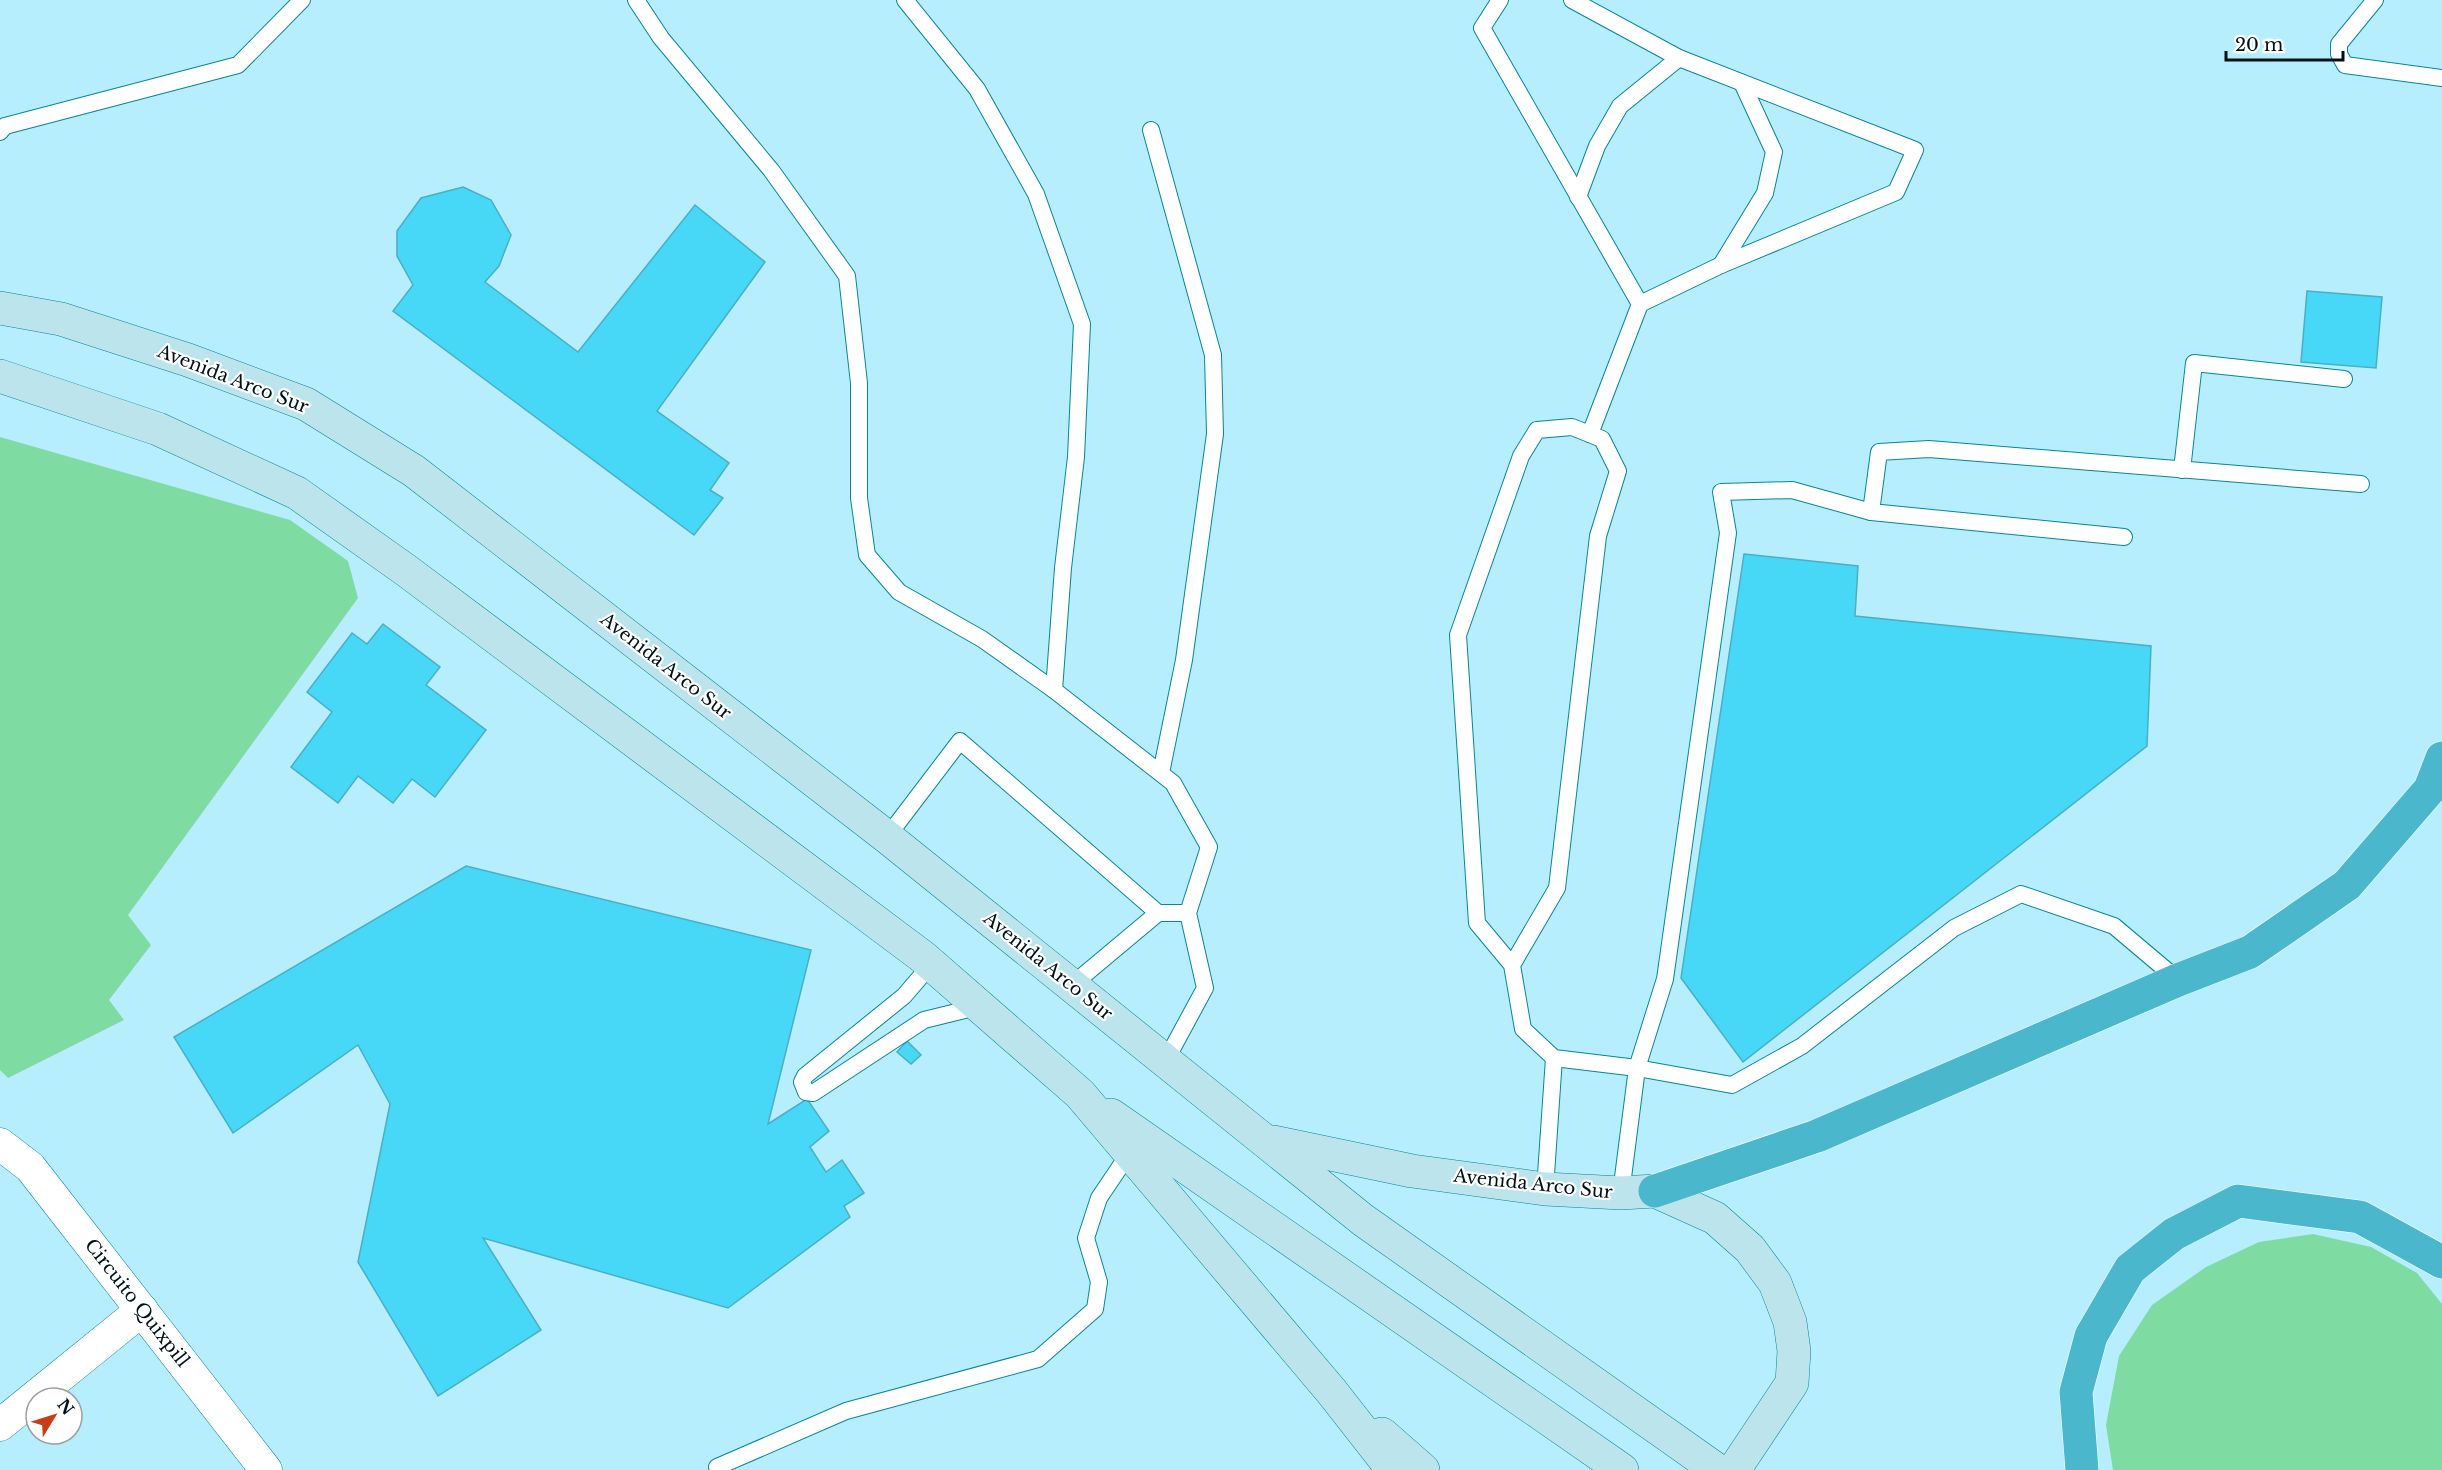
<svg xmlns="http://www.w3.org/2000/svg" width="2442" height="1470" viewBox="0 0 2442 1470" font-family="'Libre Baskerville',serif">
	<rect width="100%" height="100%" fill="#b7eefd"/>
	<g fill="#7edba2">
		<path d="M0,437l290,83 58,41 10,37 -230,317 23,30 -42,55 15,20 -116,58 -8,-8z"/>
		<path d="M2313,1234l58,13 46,26 25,31v166h-329l-7,-45 13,-69 33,-51 54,-38 53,-25z"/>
	</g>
	<g fill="#48d8f7" stroke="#48afc7" stroke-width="1.5">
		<path d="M463,187l28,13 20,35 -12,31 -14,16 93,70 117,-147 70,57 -108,149 72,52 -19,27 13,8 -29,37 -301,-224 20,-26 -16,-29v-25l24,-33z"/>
		<path d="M2307,291l75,6 -6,71 -75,-6z"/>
		<path d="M1744,554l114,12 -3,50 296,30 -4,100 -404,316 -62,-84z"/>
		<path d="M383,624l57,43 -14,18 60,45 -51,67 -23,-18 -19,24 -35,-27 -20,27 -47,-36 41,-55 -25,-20 45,-59 15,11z"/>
		<path d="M466,866l345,84 -43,174 39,-25 22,32 -19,16 16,25 16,-12 22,33 -20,13 6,11 -122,91 -245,-70 58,92 -103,66 -80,-134 32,-158 -32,-59 -125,88 -59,-96z"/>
		<path d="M907,1041l14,14 -10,9 -14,-12z"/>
	</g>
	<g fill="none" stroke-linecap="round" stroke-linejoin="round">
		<defs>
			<g id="service">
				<path d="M636,0l25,38 110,132 76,106 12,107v115l8,57 32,37 83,47 72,51 119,93 36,64 -21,66 17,75 -40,74"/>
				<path d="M905,0l72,89 59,105 46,130 -6,133 -13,111 -9,122"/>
				<path d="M1500,0l-18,28 158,276"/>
				<path d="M1572,0l107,58 236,92 -19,42 -175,73 -81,39 -50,130"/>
				<path d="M2375,0l-36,44v10l6,11 97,13"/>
				<path d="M1151,130l62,225 2,79 -31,226 -23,113"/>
				<path d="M0,132l5,-6 233,-61 64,-65"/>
				<path d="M1578,197l19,-51 23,-40 59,-48"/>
				<path d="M1721,265l44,-72 9,-41 -31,-67"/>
				<path d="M2182,470l12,-107 150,16"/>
				<path d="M2124,537l-253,-25 8,-60 50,-3 432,35"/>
				<path d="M887,837l73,-96 198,172"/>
				<path d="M923,957l-1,18 -18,21 -99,80 -3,6 4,10 7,1 111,-73 57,-14"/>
				<path d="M1512,965l45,-77 41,-352 20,-65 -16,-32 -30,-12 -35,3 -16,26 -63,179 19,288 35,42 11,64 31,29 83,10 95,17 70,-39 152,-118 67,-34 93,32 64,54"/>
				<path d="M1072,985l86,-72h30"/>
				<path d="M1545,1189l9,-131"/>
				<path d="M1621,1193l16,-125 28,-89 63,-446 -7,-41 71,-2 79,22"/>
				<path d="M717,1467l129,-56 192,-52 57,-50 4,-27 -13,-44 13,-40 33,-49"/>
			</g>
			<g id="minor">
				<path d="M0,1144l30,23 236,303"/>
				<path d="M0,1425l142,-115"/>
			</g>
			<g id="secondary">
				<path d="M0,308l61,11 127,41 118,44 108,67 473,366 476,383 354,250"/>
				<path d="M0,376l158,53 139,64 110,78 516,386 157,137 252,298 61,78"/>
				<path d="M1111,1115l511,355"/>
				<path d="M1273,1142l139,29 133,18 76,4 34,-2 60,27 35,31 25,34 15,39 4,29 -2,32 -58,87"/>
				<path d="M1382,1434l41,36"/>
			</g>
			<g id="trunk">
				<path d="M1655,1191l162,-55 361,-156 72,-28 97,-67 83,-96 12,-31"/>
				<path d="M2082,1470l-6,-78 15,-56 39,-67 44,-35 64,-33 122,16 82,45"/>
			</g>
		</defs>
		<use href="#service" stroke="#06859c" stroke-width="18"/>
		<use href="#minor" stroke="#06859c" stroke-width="33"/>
		<use href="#secondary" stroke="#06859c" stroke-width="34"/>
		<use href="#trunk" stroke="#fff" stroke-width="34"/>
		<use href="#service" stroke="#fff" stroke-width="16"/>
		<use href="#minor" stroke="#fff" stroke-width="32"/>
		<use href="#secondary" stroke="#bce4ec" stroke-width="33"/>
		<use href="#trunk" stroke="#4bb7cc" stroke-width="33"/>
	</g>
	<g text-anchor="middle" stroke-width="4.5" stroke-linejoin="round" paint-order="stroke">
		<g font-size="18" fill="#001217" stroke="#fff">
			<text transform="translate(233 379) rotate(21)" y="6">Avenida Arco Sur</text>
			<text transform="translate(666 666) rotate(38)" y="6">Avenida Arco Sur</text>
			<text transform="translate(1048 966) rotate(39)" y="6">Avenida Arco Sur</text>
			<text transform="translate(1533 1184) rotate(6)" y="6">Avenida Arco Sur</text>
			<text transform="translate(137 1303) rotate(52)" y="6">Circuito Quixpill</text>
		</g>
	</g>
	<g transform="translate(54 1416) rotate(52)"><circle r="28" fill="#ffffff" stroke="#99a0a2" stroke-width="1.5"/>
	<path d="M0-4.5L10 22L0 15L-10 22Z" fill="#c73e17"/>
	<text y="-9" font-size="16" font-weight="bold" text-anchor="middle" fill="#001217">N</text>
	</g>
	<path d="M2226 51v9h117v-9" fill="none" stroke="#001217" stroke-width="3"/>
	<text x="2235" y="51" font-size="18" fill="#001217" stroke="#ffffff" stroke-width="4.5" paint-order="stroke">20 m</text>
</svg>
